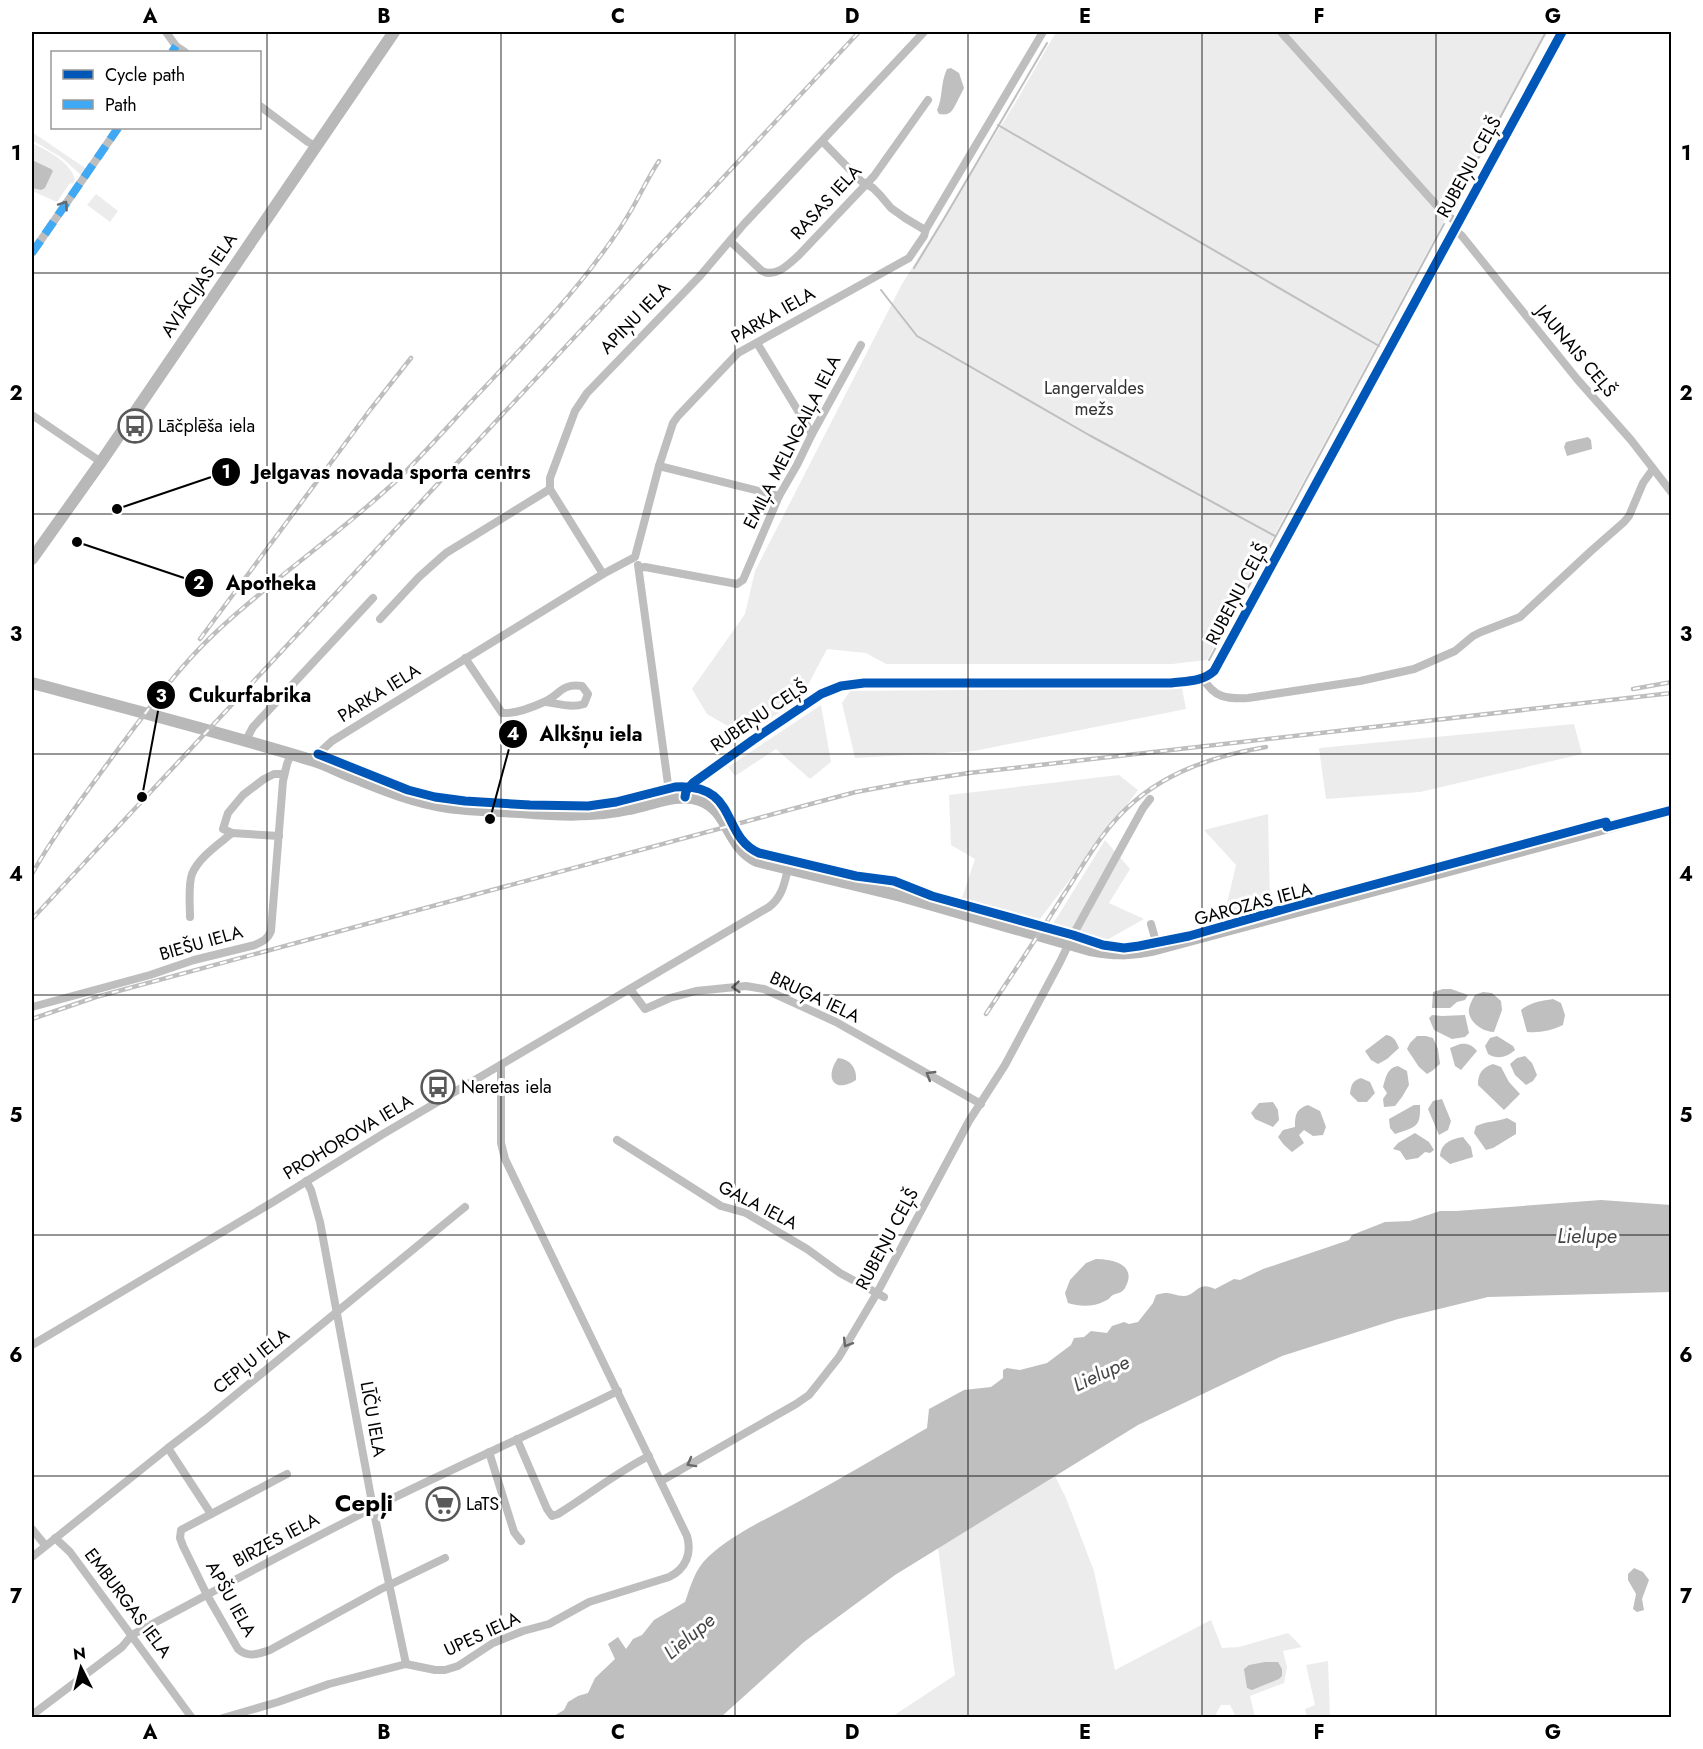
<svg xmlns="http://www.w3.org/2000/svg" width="1703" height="1749" viewBox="0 0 1703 1749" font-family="Jost,sans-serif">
	<rect width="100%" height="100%" fill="#fff"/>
	<g fill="#ececec">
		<path d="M1056,32h490l-339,628 -35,4h-286l-20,-11 -39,-4 -26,49 -56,38 -38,-22 -15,-25 53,-75 10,-43 147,-287 115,-184z"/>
		<path d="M32,132l53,36 1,1 -5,6 -19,-17 -30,-18z"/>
		<path d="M32,143c16,8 37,18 43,36l-2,4 -4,1 -12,18 -25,-11v-3h13l8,-17 -21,-11z"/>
		<path d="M96,194l22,17 -8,11 -23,-17z"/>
		<path d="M1182,688l4,21 -212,42 -119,7 -13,-55 8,-12z"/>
		<path d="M821,705l10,57 -21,17 -34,-30 -41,27 -7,-9z"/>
		<path d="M1574,724l8,30 -162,38 -94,7 -7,-51z"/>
		<path d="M1119,775l19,15 -98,129 -78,-21 13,-39 -24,-14 -2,-50z"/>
		<path d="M1268,814l2,88 -45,10 11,-47 -32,-35z"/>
		<path d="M1105,840l25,29 -21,34 35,16 -39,22 -52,-17z"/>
		<path d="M1055,1476l11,22 28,73 21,99 96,-50 11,28 17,-1 49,-14 14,14 -19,4 4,16 -3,16 -34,13 5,21h-21l1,-2 -5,-10h-9l-5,9 1,3 -327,1 65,-43 -17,-127z"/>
		<path d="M1328,1661l2,56h-23l-2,-8 10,-4 -9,-40z"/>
	</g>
	<g fill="#bfbfbf">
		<path d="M951,68l8,5 5,15c-2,5 -5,9 -7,14 -5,9 -6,14 -18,12l-2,-4c6,-12 3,-26 10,-41z"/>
		<path d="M32,160l19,9 2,2 -8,17 -4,2 -9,-2z"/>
		<path d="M1588,437l3,3 1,9 -25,7 -3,-9 2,-5z"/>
		<path d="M1443,989h8l17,6 -3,5 -8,2 -7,6h-18l1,-16z"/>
		<path d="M1483,992l9,1 9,8 1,9 -8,22c-10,0 -23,-8 -25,-19 -1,-6 3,-13 6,-18z"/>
		<path d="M1553,999l8,4 4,12 -2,10c-12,6 -24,8 -36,7l-6,-22c10,-8 20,-9 32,-11z"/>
		<path d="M1432,1015l10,1 23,-1 4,18 -4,4 -13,2 -18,-9 -5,-12z"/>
		<path d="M1386,1035c8,1 10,6 13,13l-12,11 -9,5 -7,-4 -6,-9z"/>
		<path d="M1417,1036h9l7,2 5,11 2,15 -8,7 -5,3 -8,-7 -12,-18 3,-6z"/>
		<path d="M1497,1036l16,10 2,4c-8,7 -17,10 -27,4l-3,-8 5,-8z"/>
		<path d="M1460,1044c8,-1 12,1 17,7l-16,19 -6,-4 -5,-18z"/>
		<path d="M1525,1056l7,7 5,12 -4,6 -7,4 -11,-10 -5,-11 7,-6z"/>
		<path d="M838,1058c12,1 19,10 18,22 -22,14 -32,-2 -18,-22z"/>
		<path d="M1493,1064l8,3 8,15 11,12 -16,16 -26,-25c0,-12 4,-17 15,-21z"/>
		<path d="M1398,1066l9,5 2,14 -7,12 -7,9 -11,1 -1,-8 4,-6 -4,-6c3,-10 4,-19 15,-21z"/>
		<path d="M1361,1078l9,4 5,11 -8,9h-9l-8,-8c1,-9 2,-13 11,-16z"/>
		<path d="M1442,1099l9,22 -3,9 -9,5 -11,-26 5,-8z"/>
		<path d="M1273,1102l5,8 1,10 -6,7 -18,-8 -4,-6 8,-10z"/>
		<path d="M1308,1105l12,6 6,16 -3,8 -10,1 -9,-6 -5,5 5,8 -12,9 -8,-7 -6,-8 5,-7 12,-3c0,-12 1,-18 13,-22z"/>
		<path d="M1414,1105h6c1,23 -5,22 -25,29l-5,-6 -1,-9z"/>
		<path d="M1507,1118l9,5v11l-23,14 -7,2 -12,-17 2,-7c11,-5 20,-4 31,-8z"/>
		<path d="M1415,1133l14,9 5,8 -4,3 -5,-1 -7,6 -12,2 -6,-9 -7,-2 5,-6z"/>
		<path d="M1463,1137l8,10 2,10 -23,7 -10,-8c1,-13 11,-17 23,-19z"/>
		<path d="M1601,1200l70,5v87l-183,5 -90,22 -116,37 -144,69 -243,150 -91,67 -83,75h-169l12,-7 4,-8 10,-6 10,-3 7,-15 20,-19 -7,-15 10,-7 8,12 7,-10 9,-4 12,-15 31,-18c6,-17 10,-33 23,-45 28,-26 66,-41 99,-60 40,-22 80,-46 120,-69l2,-19 35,-19 27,-3 12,-9v-8l4,-2 13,2 27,-7 24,-18 3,-7 10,-1 7,-6 16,2 5,-7 12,-4 5,2 9,-2 15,-19 3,-8c16,-5 16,1 28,1 13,-1 13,-16 31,-7l19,-10 6,1 23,-11 86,-29 3,-5 33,-13 25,-1 30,-10h16z"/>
		<path d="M1096,1259c17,0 42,6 29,29 -3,5 -8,5 -12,7 -6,4 -1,3 -8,6 -12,6 -24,6 -37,2l-3,-10 5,-13 16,-17z"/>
		<path d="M1634,1568l9,4 6,8 -7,19 2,11 -7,2 -4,-3 3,-15 -8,-14v-6z"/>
		<path d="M1265,1662h13l4,7v7l-3,3 -27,11 -5,-2 -3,-19 5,-4z"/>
	</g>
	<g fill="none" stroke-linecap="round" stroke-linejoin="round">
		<g stroke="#bfbfbf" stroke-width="2">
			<path d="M998,125l381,221"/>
			<path d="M1450,211l96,-179"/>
			<path d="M914,268l31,-51 102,-174"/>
			<path d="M881,290l36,46 172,99 186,101"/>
			<path d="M1209,660l235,-436"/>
		</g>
		<g stroke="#bebebe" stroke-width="8">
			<path d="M166,32l10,14 9,6"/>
			<path d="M1281,32l158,176 18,15"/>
			<path d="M260,106l48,36 8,4"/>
			<path d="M822,141l39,40 12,7 7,7 11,13 14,10 20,12"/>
			<path d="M1454,229l8,7 115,143 54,61 41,53"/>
			<path d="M730,241l32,30c14,7 27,-7 37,-16l75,-79 54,-76"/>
			<path d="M32,253l86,-125"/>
			<path d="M757,343l55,91"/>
			<path d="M32,415l69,47"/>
			<path d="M659,466l120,30"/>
			<path d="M550,489v-11l25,-67 12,-18 113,-117 44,-52 180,-192"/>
			<path d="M550,489l53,85"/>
			<path d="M638,565l32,234"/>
			<path d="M639,568l6,-1 92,17 6,-4 36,-84 18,-31 15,-31 49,-89"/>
			<path d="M380,619l39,-42 27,-24 104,-64"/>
			<path d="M465,658l37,55c14,1 29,-5 42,-11 16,-7 17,-19 38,-16l6,8 -4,10c-12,4 -25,0 -38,-2"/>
			<path d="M1203,678c11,20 24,21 45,20l112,-17 54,-12 41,-18 18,-15 8,-4 39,-15 71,-66 33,-29 5,-6 14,-33 10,-14"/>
			<path d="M246,740l7,-13 120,-129"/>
			<path d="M314,760l4,-6 14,-13 271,-167 32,-17 24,-91 14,-43 5,-7 60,-63 171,-95 15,-22 2,-7 117,-197"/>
			<path d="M685,797l1,-6 7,-8 60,-43 68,-46 20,-8 23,-3h307c16,-2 31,-1 43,-12l348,-639"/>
			<path d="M232,833l-9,-4 5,-16 15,-18 21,-16 10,-5h10"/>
			<path d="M190,917c0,-12 -2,-32 2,-43 7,-17 27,-30 40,-41l47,3"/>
			<path d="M1151,924l7,25"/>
			<path d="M630,989l15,20 25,-11 26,-7 50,-5 18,3 72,33 145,82"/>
			<path d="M32,1007l118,-32 44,-15 61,-15c8,-4 13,-6 16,-14l12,-150 4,-17 4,-10"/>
			<path d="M617,1140l104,66 25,7 61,36 33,24 44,24"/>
			<path d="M306,1181l5,9 9,32 53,286 33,156"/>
			<path d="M32,1345l241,-143 110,-68 386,-227c13,-10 15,-22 19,-38"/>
			<path d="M517,1439l30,70 5,7 6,-2c31,-19 59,-42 91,-58"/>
			<path d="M168,1448l43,66"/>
			<path d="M489,1452l25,80 7,9"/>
			<path d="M287,1474l-106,56 -1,8 3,8 24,49 31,54c10,9 20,5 32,1l111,-61 64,-31"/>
			<path d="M661,1481l135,-77 13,-9 8,-10 22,-28 38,-64 92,-172 36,-56 55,-103 13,-27 70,-127 7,-9"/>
			<path d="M32,1529l13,16"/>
			<path d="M55,1538l15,14 122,166"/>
			<path d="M32,1557l136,-109 38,-29 259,-212"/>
			<path d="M32,1715l90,-68 10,-12c80,-43 161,-87 243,-128 80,-40 163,-76 243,-116"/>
			<path d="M223,1718l55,-16 51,-18 77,-20 29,6h10l13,-4 35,-23 30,-12 26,-7 40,-22 80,-25c17,-8 23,-24 18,-41l-182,-377 -4,-16v-78"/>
		</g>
		<g stroke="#b8b8b8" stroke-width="12">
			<path d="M32,559l69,-97 293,-430"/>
			<path d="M32,683c93,25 187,49 279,77 15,4 28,12 42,17 31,13 62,25 95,30 24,3 49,4 73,5 36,3 72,5 108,-3 22,-4 49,-17 71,-9 29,10 27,47 57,61l144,35 189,54c22,4 40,5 62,0l520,-140"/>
		</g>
		<defs>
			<g id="rail">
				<path d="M200,639l170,-229 41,-52"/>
				<path d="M1633,689l39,-7"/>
				<path d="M32,874c24,-43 55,-82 84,-122 31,-41 61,-83 98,-118 59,-56 126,-100 184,-155 30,-29 57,-61 86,-91 40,-43 82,-85 117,-133 12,-16 23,-32 32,-48 9,-16 16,-31 26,-46"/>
				<path d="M32,919l827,-887"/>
				<path d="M986,1014c26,-39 52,-78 77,-118 16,-24 30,-50 49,-72 39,-47 95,-67 154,-77"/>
				<path d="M32,1019l64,-22 711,-192 49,-13 54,-10 59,-9 703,-80"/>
			</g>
		</defs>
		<use href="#rail" stroke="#bebebe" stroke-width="4.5"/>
		<use href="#rail" stroke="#fff" stroke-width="2" stroke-dasharray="7" stroke-linecap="butt"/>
		<g stroke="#3fa9f5" stroke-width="8" stroke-dasharray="15 8" stroke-linecap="butt">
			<path d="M172,52l4,-6"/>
			<path d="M32,253l86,-125"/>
		</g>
		<defs>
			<g id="cycleway">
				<path d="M318,754l90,36 27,7 30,4 65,4 58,1 28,-4 59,-15c64,-4 45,49 84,66l97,23 38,5 38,15 141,39 30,10 21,3 15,-2 50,-10 102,-29 315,-85 1,5 65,-17"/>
				<path d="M685,797l1,-6 7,-8 60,-43 68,-46 20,-8 23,-3h307c16,-2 31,-1 43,-12l348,-639"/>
			</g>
		</defs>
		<use href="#cycleway" stroke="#fff" stroke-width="13"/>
		<use href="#cycleway" stroke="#0057b8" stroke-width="9"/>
	</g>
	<defs><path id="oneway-chevron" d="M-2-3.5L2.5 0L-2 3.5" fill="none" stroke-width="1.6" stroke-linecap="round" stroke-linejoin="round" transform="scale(1.5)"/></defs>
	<g stroke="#686868">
		<use href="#oneway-chevron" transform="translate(64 205) rotate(-56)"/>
		<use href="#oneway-chevron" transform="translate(736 987) rotate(175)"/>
		<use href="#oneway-chevron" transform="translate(930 1075) rotate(-149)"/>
		<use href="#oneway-chevron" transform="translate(847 1343) rotate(121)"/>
		<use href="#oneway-chevron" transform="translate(691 1463) rotate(151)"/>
	</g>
	<path fill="none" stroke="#000" stroke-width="1.5" stroke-opacity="0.55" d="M267,32v1686M501,32v1686M735,32v1686M968,32v1686M1202,32v1686M1436,32v1686M32,273h1640M32,514h1640M32,754h1640M32,995h1640M32,1235h1640M32,1476h1640"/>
	<defs>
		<symbol id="bus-ring" viewBox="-11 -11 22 22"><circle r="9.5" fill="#fff" stroke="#595959" stroke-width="1.5"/><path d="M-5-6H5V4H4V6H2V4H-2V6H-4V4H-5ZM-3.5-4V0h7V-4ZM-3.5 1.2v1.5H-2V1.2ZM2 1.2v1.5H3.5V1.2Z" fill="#595959"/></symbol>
		<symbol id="supermarket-ring" viewBox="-11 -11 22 22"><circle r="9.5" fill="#fff" stroke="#595959" stroke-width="1.5"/><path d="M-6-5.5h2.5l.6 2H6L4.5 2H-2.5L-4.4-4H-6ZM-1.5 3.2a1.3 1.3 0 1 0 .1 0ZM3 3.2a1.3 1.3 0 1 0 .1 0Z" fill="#595959"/></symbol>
	</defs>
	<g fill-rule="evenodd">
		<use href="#bus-ring" x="116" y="407" width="38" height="38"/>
		<use href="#bus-ring" x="419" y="1068" width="38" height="38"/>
		<use href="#supermarket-ring" x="424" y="1485" width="38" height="38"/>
	</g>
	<g text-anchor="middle" stroke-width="6" stroke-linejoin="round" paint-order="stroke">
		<g font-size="18" fill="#000" stroke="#fff">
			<text transform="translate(1469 167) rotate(-61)" y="6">RUBEŅU CEĻŠ</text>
			<text transform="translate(826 202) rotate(-47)" y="6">RASAS IELA</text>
			<text transform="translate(199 285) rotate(-56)" y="6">AVIĀCIJAS IELA</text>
			<text transform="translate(773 315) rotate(-30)" y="6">PARKA IELA</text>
			<text transform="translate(635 318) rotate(-46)" y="6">APIŅU IELA</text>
			<text transform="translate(1576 351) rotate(50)" y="6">JAUNAIS CEĻŠ</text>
			<text transform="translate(792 442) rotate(-63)" y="6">EMIĻA MELNGAIĻA IELA</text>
			<text transform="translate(1237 594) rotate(-62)" y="6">RUBEŅU CEĻŠ</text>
			<text transform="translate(379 693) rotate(-32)" y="6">PARKA IELA</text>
			<text transform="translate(759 716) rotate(-34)" y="6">RUBEŅU CEĻŠ</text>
			<text transform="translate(1253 904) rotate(-15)" y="6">GAROZAS IELA</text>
			<text transform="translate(201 943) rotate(-16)" y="6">BIEŠU IELA</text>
			<text transform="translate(815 997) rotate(25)" y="6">BRUĢA IELA</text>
			<text transform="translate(348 1137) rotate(-31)" y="6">PROHOROVA IELA</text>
			<text transform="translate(758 1205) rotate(27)" y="6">GALA IELA</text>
			<text transform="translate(887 1239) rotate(-62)" y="6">RUBEŅU CEĻŠ</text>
			<text transform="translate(251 1361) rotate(-39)" y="6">CEPĻU IELA</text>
			<text transform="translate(373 1419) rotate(80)" y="6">LĪČU IELA</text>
			<text transform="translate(276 1540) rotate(-28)" y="6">BIRZES IELA</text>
			<text transform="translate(231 1599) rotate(61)" y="6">APŠU IELA</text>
			<text transform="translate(128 1603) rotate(53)" y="6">EMBURGAS IELA</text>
			<text transform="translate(482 1634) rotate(-25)" y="6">UPES IELA</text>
		</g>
		<g font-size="18" fill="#333" stroke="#fff">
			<text x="1094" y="394">Langervaldes<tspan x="1094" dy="21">mežs</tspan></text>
		</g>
		<g font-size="18" fill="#000" stroke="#fff" text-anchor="start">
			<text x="158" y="432">Lāčplēša iela</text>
			<text x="461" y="1093">Neretas iela</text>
			<text x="466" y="1510">LaTS</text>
		</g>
		<g font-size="20" font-style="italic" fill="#444" stroke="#fff">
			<text x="1587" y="1243">Lielupe</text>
			<text transform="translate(1101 1373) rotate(-25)" y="7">Lielupe</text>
			<text transform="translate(689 1636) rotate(-40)" y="7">Lielupe</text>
		</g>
		<g font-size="24" font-weight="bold" fill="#000" stroke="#fff">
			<text x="364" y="1511">Cepļi</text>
		</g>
	</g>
	<path fill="none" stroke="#000" stroke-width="2" d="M117 509L226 472M77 542L199 583M142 797L161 695M490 819L513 734"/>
	<g fill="#000" stroke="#fff" stroke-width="2">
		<circle cx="117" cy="509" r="6"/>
		<circle cx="77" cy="542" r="6"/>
		<circle cx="142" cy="797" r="6"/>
		<circle cx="490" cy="819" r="6"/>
		<circle cx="226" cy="472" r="15"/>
		<circle cx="199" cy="583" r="15"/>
		<circle cx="161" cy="695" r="15"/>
		<circle cx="513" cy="734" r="15"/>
	</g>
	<g font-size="18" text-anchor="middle" font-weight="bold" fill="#fff">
		<text x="226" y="478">1</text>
		<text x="199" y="589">2</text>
		<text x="161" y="702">3</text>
		<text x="513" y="740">4</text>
	</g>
	<g font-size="20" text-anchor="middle" font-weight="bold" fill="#000" stroke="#fff" stroke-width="6" stroke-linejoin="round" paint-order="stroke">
		<text x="392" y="479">Jelgavas novada sporta centrs</text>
		<text x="271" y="590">Apotheka</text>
		<text x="250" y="702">Cukurfabrika</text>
		<text x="591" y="741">Alkšņu iela</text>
	</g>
	<rect width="1703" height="1749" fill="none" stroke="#ffffff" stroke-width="66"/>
	<rect x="51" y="51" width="210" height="78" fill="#ffffff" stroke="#999999" stroke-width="1.5"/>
	<rect x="63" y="70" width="30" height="9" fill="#0057b8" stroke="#999999" stroke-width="1.5"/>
	<text x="105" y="81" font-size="18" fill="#000000">Cycle path</text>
	<rect x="63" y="100" width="30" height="9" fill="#3fa9f5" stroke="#999999" stroke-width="1.5"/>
	<text x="105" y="111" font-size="18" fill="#000000">Path</text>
	<g transform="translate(81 1668) rotate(354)" stroke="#ffffff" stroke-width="4.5" paint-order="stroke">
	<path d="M0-4.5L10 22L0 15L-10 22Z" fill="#000000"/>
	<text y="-9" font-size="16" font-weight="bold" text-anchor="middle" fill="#000000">N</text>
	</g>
	<rect x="33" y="33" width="1637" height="1683" fill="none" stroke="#000" stroke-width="2"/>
	<g font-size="20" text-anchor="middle" font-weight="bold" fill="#000">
		<text x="150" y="23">A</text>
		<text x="384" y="23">B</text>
		<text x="618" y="23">C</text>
		<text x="852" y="23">D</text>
		<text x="1085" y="23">E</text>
		<text x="1319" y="23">F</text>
		<text x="1553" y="23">G</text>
		<text x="16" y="160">1</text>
		<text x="1686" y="160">1</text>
		<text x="16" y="400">2</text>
		<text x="1686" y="400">2</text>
		<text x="16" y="641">3</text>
		<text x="1686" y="641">3</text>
		<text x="16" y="881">4</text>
		<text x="1686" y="881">4</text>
		<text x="16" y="1122">5</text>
		<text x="1686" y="1122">5</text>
		<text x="16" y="1362">6</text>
		<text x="1686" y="1362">6</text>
		<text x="16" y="1603">7</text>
		<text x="1686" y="1603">7</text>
		<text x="150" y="1739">A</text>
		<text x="384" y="1739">B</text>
		<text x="618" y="1739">C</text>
		<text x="852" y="1739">D</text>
		<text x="1085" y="1739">E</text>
		<text x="1319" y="1739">F</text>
		<text x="1553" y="1739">G</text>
	</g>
</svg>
